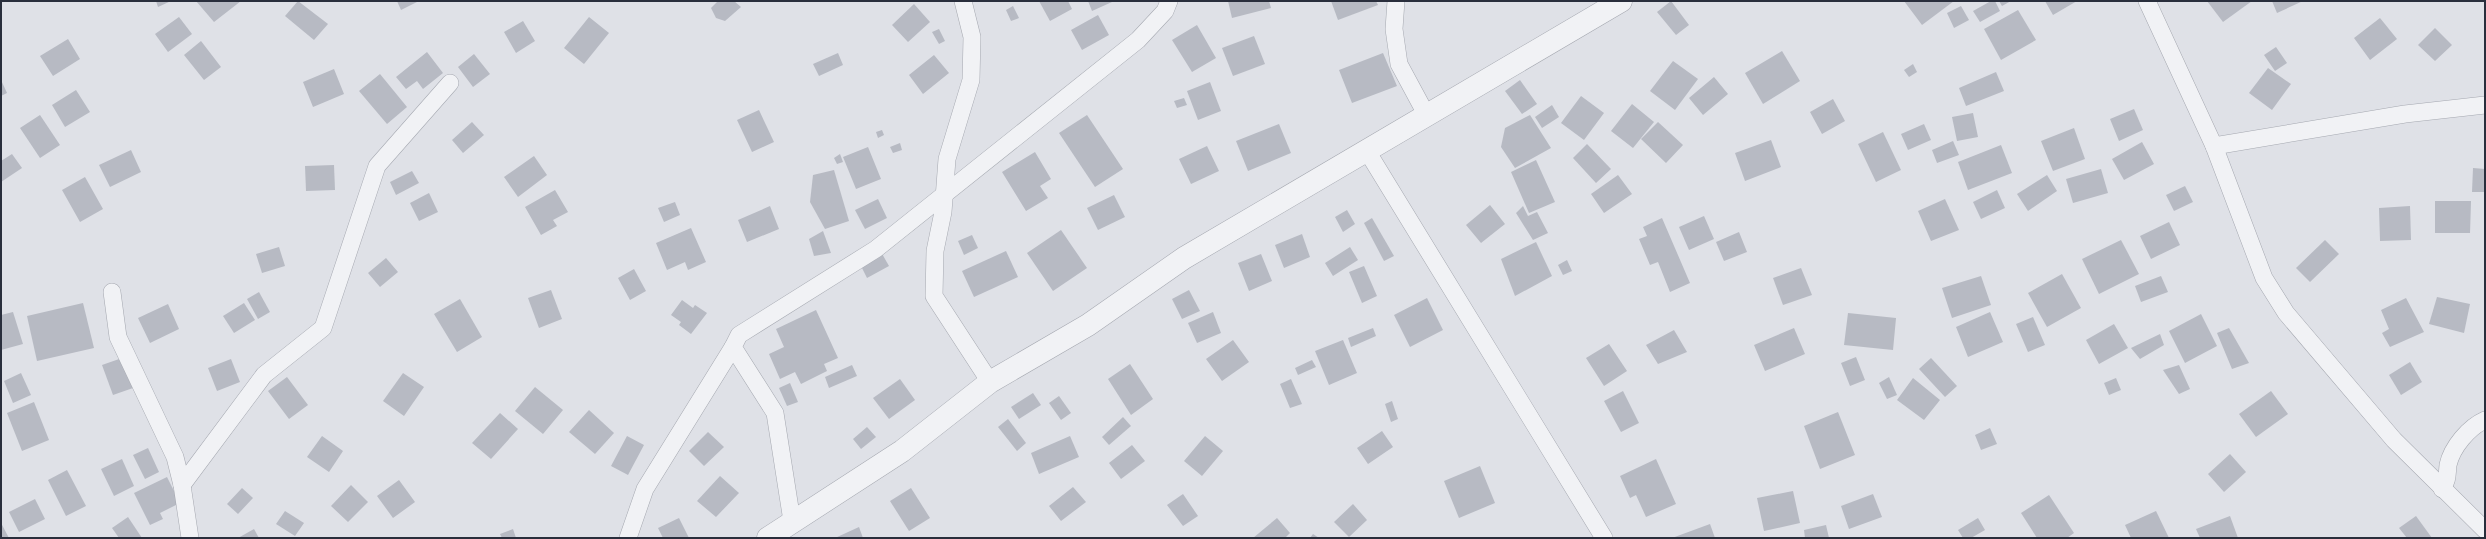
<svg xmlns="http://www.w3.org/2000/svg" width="2486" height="539" viewBox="0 0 2486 539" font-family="'Golos Text',sans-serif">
	<rect width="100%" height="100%" fill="#dfe1e7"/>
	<g fill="#b7bac3">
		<path d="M156,1h15l-13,6z"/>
		<path d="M196,1h45l-27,21z"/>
		<path d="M298,1l30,23 -14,16 -29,-24z"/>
		<path d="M397,1h22l-18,9z"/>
		<path d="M718,1h16l7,6 -16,14 -9,-3 -5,-10z"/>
		<path d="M1039,1h29l4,8 -22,12z"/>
		<path d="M1088,1h23l1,1 -20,9z"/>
		<path d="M1228,1h41l2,7 -39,10z"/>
		<path d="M1331,1h45l2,4 -40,15z"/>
		<path d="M1671,1l18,24 -13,10 -19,-23z"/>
		<path d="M1904,1h50l-32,24z"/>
		<path d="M1991,1h4l5,10 -20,11 -7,-11z"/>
		<path d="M1999,1h12l-9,5z"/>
		<path d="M2045,1h32l-24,14z"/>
		<path d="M2207,1h45l-29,21z"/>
		<path d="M2272,1h31l-26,12z"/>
		<path d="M914,4l16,18 -22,20 -16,-17z"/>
		<path d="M1013,6l6,12 -8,3 -5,-11z"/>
		<path d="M1961,6l8,14 -15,8 -7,-15z"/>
		<path d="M2018,10l18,30 -35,20 -17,-31z"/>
		<path d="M1098,15l11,20 -27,15 -11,-20z"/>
		<path d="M179,17l13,17 -24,18 -13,-18z"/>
		<path d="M589,17l20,16 -25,31 -20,-16z"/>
		<path d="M2380,18l17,21 -27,21 -16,-22z"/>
		<path d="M523,21l12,20 -19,12 -12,-21z"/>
		<path d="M1197,25l19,33 -24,14 -20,-32z"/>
		<path d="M2435,28l17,17 -17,16 -17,-16z"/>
		<path d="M939,29l6,12 -6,3 -7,-12z"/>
		<path d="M1254,36l11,28 -32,12 -11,-28z"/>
		<path d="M68,39l12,20 -27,17 -13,-20z"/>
		<path d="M201,41l20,26 -17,13 -20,-25z"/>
		<path d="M2276,47l11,16 -12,8 -11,-16z"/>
		<path d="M1782,51l18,30 -37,23 -18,-31z"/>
		<path d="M427,52l16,21 -20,16 -6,-8 -11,8 -10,-12z"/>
		<path d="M838,53l5,12 -24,11 -6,-12z"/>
		<path d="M1383,53l14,33 -45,17 -13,-33z"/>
		<path d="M474,54l16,20 -17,13 -15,-20z"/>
		<path d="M934,55l15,18 -26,21 -14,-19z"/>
		<path d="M1673,61l25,18 -23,31 -25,-19z"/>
		<path d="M1913,64l4,8 -8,5 -5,-7z"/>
		<path d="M2268,68l23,16 -19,26 -23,-17z"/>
		<path d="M334,69l10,25 -31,13 -10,-25z"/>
		<path d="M1996,72l8,19 -38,15 -7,-18z"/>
		<path d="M380,74l27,33 -20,17 -28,-33z"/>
		<path d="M1714,77l14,17 -25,21 -14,-17z"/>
		<path d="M1,80l6,13 -6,3z"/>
		<path d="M1520,80l17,24 -15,10 -17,-23z"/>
		<path d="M1210,82l11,29 -23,9 -11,-29z"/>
		<path d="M76,90l14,22 -25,15 -13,-22z"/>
		<path d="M1581,96l23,17 -20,27 -23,-17z"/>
		<path d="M1184,98l3,7 -10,3 -3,-7z"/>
		<path d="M1833,99l12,22 -23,13 -12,-22z"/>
		<path d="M1632,104l22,18 -21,26 -22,-17z"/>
		<path d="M1552,105l7,12 -17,11 -7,-11z"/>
		<path d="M2134,109l9,21 -24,11 -9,-22z"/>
		<path d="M759,110l15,32 -22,10 -15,-32z"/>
		<path d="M1973,113l5,24 -21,4 -5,-24z"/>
		<path d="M40,115l20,30 -20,13 -20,-30z"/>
		<path d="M1087,115l36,54 -28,18 -36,-54z"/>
		<path d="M1530,115l21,33 -36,20 -14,-21 4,-19z"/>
		<path d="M472,122l12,13 -21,18 -11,-13z"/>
		<path d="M1658,122l25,23 -17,18 -25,-24z"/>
		<path d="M1279,124l12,29 -43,18 -12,-30z"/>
		<path d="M1924,124l7,16 -23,10 -7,-16z"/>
		<path d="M2074,128l11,31 -32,12 -12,-30z"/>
		<path d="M882,130l2,5 -6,3 -2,-6z"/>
		<path d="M1883,132l18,38 -25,12 -18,-38z"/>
		<path d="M1771,140l10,27 -36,14 -10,-28z"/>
		<path d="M1953,141l6,14 -22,8 -5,-13z"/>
		<path d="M2142,142l12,22 -30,16 -12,-21z"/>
		<path d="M900,143l2,7 -9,3 -3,-6z"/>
		<path d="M1587,144l24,25 -15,14 -23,-25z"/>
		<path d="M2001,145l11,28 -44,17 -10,-28z"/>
		<path d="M1207,146l12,25 -28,13 -12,-25z"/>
		<path d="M868,147l13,32 -25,10 -13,-32z"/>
		<path d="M131,150l10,22 -31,15 -11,-22z"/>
		<path d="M1035,152l16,27 -11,7 8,12 -22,13 -24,-39z"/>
		<path d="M12,154l10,14 -21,14v-21z"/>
		<path d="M840,154l3,8 -6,2 -3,-6z"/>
		<path d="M534,156l13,19 -29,22 -14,-20z"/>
		<path d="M1536,160l19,42 -26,11 -18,-41z"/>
		<path d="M334,165l1,25 -29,1 -1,-25z"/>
		<path d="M2473,168l12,1v23h-13z"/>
		<path d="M2101,169l7,24 -35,10 -7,-24z"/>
		<path d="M834,170l15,51 -24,8 -15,-27 3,-27z"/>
		<path d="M412,171l7,12 -23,12 -6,-13z"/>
		<path d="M1618,175l14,19 -28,19 -13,-19z"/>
		<path d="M2047,175l10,16 -29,20 -11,-17z"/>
		<path d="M85,177l18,32 -23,13 -18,-32z"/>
		<path d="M2185,186l8,16 -19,9 -8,-16z"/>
		<path d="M555,190l13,22 -15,8 4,6 -16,9 -16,-28z"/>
		<path d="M1997,190l8,18 -24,11 -8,-17z"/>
		<path d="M429,193l9,19 -19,9 -9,-18z"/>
		<path d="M1114,195l11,22 -27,13 -11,-22z"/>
		<path d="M878,199l9,19 -22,11 -10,-19z"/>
		<path d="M1945,199l14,31 -28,11 -13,-30z"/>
		<path d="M2435,201h36l-1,32h-35z"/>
		<path d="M675,202l5,13 -16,7 -6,-14z"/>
		<path d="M1490,205l15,19 -24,19 -15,-18z"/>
		<path d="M770,206l9,23 -32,13 -9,-22z"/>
		<path d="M1523,206l5,10 9,-4 11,21 -15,7 -17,-27z"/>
		<path d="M2410,206l1,34 -31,1 -1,-33z"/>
		<path d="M1347,210l8,14 -12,8 -8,-15z"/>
		<path d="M1704,216l10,23 -25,11 -10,-23z"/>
		<path d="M1372,218l22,38 -10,5 -20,-38z"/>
		<path d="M1662,218l28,65 -20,9 -12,-30 -8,3 -11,-26 8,-3 -4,-9z"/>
		<path d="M2169,222l11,23 -29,14 -11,-23z"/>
		<path d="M691,228l15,34 -18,8 -3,-8 -18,8 -11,-27z"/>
		<path d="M1061,230l26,38 -34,23 -26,-38z"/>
		<path d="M823,231l8,22 -17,3 -5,-17z"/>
		<path d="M1739,232l8,20 -23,9 -8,-19z"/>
		<path d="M1302,234l8,23 -26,11 -9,-23z"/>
		<path d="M972,235l6,13 -14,7 -6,-14z"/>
		<path d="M2121,240l18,34 -40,20 -17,-35z"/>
		<path d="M2325,240l14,14 -29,28 -14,-14z"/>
		<path d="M1536,242l16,34 -37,20 -14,-37z"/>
		<path d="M279,247l6,19 -23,7 -6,-19z"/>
		<path d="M1350,247l8,13 -25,16 -8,-13z"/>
		<path d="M1006,251l12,26 -44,20 -12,-26z"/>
		<path d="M881,252l8,14 -22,12 -6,-12z"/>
		<path d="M1261,254l11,27 -23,10 -11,-28z"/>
		<path d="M386,258l12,14 -18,15 -12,-14z"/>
		<path d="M1567,260l5,11 -9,4 -5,-10z"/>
		<path d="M1364,266l13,30 -15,7 -13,-31z"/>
		<path d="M1801,268l11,27 -29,10 -10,-27z"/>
		<path d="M634,269l12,22 -16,9 -12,-22z"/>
		<path d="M2062,274l19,34 -34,19 -19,-34z"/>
		<path d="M1981,276l10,29 -39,13 -10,-30z"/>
		<path d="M2161,276l7,16 -27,10 -6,-16z"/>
		<path d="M551,290l11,29 -23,9 -11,-30z"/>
		<path d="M1189,290l11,21 -18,8 -10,-20z"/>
		<path d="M259,292l11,20 -12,7 -11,-20z"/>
		<path d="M2437,297l33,7 -6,29 -35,-9z"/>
		<path d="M1427,298l16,32 -33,17 -16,-32z"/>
		<path d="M2406,298l18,34 -34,15 -8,-14 7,-4 -8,-19z"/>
		<path d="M460,299l22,38 -25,15 -23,-38z"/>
		<path d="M682,300l11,8 2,-3 12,8 -16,21 -12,-9 2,-3 -10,-7z"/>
		<path d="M83,303l11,45 -57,13 -10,-45z"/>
		<path d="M244,303l11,17 -21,13 -11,-17z"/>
		<path d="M168,304l11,25 -29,14 -12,-25z"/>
		<path d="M816,310l22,48 -14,6 3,7 -26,13 -6,-12 -15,7 -11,-25 15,-7 -8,-18z"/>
		<path d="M13,312l10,32 -22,6v-35z"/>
		<path d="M1213,312l8,21 -24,10 -9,-20z"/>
		<path d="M1990,312l13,30 -35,15 -12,-30z"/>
		<path d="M1848,313l48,5 -3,32 -49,-5z"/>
		<path d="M2201,314l16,32 -32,17 -16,-32z"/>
		<path d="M2033,317l12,28 -17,7 -12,-28z"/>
		<path d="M2114,324l14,24 -29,16 -13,-24z"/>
		<path d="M1373,328l3,8 -25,11 -3,-9z"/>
		<path d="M1794,328l11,26 -40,17 -11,-26z"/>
		<path d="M2229,328l20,35 -17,6 -15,-36z"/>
		<path d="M1674,330l13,22 -29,12 -12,-19z"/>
		<path d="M2160,334l4,11 -24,14 -9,-11z"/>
		<path d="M1233,340l16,22 -27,19 -16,-22z"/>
		<path d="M1343,340l14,33 -28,12 -14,-34z"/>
		<path d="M1609,344l18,27 -23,15 -18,-28z"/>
		<path d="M1856,357l9,23 -15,6 -9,-23z"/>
		<path d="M122,358l11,30 -20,7 -11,-30z"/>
		<path d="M1931,358l26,28 -12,11 -26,-28z"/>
		<path d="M231,359l9,23 -23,9 -9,-23z"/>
		<path d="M1312,360l4,7 -18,8 -3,-7z"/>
		<path d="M2410,362l12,20 -21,13 -12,-20z"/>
		<path d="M1130,364l23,35 -22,16 -23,-36z"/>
		<path d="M852,365l5,11 -28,12 -4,-11z"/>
		<path d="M2179,365l11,24 -11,5 -16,-24z"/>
		<path d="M21,373l10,22 -18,8 -9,-22z"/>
		<path d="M403,373l21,14 -20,29 -21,-15z"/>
		<path d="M287,377l21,28 -19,14 -21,-28z"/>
		<path d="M1889,377l8,18 -10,4 -8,-16z"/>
		<path d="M1913,378l27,22 -16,20 -27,-20z"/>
		<path d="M2116,378l5,12 -12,5 -5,-12z"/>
		<path d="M900,379l15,21 -26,19 -16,-21z"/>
		<path d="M1291,379l11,25 -12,4 -10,-24z"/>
		<path d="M790,383l8,19 -11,4 -8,-18z"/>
		<path d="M535,387l28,23 -20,24 -28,-23z"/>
		<path d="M1623,391l16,32 -18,9 -17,-31z"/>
		<path d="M2271,391l17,23 -32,23 -17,-23z"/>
		<path d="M1033,393l8,12 -22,14 -8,-12z"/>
		<path d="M1059,396l12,17 -10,7 -12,-17z"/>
		<path d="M1392,401l6,18 -7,3 -6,-18z"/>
		<path d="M34,402l15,38 -27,11 -15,-38z"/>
		<path d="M589,410l25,23 -19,21 -26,-22z"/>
		<path d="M1838,412l17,43 -35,14 -16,-43z"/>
		<path d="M500,413l18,16 -27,30 -19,-16z"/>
		<path d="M1123,417l8,9 -22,19 -7,-8z"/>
		<path d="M1008,419l18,24 -9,8 -19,-24z"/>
		<path d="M867,427l9,10 -15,12 -8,-10z"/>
		<path d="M1990,428l7,16 -16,6 -6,-15z"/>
		<path d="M1382,431l11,16 -25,17 -11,-16z"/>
		<path d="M708,432l16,15 -20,19 -15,-15z"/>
		<path d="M322,436l21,15 -14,21 -22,-15z"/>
		<path d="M627,436l17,9 -16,30 -17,-9z"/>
		<path d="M1070,436l9,21 -40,17 -8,-21z"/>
		<path d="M1205,436l18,15 -21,25 -18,-15z"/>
		<path d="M1132,445l13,16 -24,18 -12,-16z"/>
		<path d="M148,448l11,24 -14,7 -12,-24z"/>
		<path d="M2230,454l16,18 -22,20 -16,-18z"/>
		<path d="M122,459l12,27 -20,10 -13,-27z"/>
		<path d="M1656,459l20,45 -30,13 -10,-22 -6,3 -10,-22z"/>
		<path d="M1480,466l15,37 -36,15 -15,-37z"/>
		<path d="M67,470l19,36 -20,10 -18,-36z"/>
		<path d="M720,476l19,17 -23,24 -19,-16z"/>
		<path d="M167,477l13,26 -20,10 3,6 -13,6 -16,-32z"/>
		<path d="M399,480l16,22 -22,16 -16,-22z"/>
		<path d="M351,485l17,17 -20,20 -17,-16z"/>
		<path d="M1073,487l13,15 -25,19 -12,-15z"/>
		<path d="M242,488l11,10 -15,16 -11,-10z"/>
		<path d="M911,488l19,30 -21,13 -19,-30z"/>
		<path d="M1793,491l7,32 -36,8 -7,-33z"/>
		<path d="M1183,494l15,22 -15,10 -16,-21z"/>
		<path d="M1873,494l9,23 -33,12 -8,-23z"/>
		<path d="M2049,495l25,38 -7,5h-30l-16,-25z"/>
		<path d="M35,499l10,20 -26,13 -10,-20z"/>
		<path d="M1353,504l14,16 -18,17 -15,-15z"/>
		<path d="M285,511l19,12 -9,13 -19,-12z"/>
		<path d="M2156,511l13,27h-38l-6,-13z"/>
		<path d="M2230,516l8,22h-38l-4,-9z"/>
		<path d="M2416,516l16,22h-25l-8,-10z"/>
		<path d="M128,517l14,21h-23l-7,-10z"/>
		<path d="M679,518l10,20h-26l-5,-10z"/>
		<path d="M1277,518l13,15 -5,5h-32z"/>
		<path d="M1978,518l7,12 -14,8h-8l-5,-8z"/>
		<path d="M1,523l8,15h-8z"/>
		<path d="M1710,524l5,14h-43z"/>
		<path d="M1826,525l3,13h-24l-1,-8z"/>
		<path d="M859,527l4,11h-28z"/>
		<path d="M254,529l5,9h-21z"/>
		<path d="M513,529l3,9h-14l-2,-4z"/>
		<path d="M1313,534l6,4h-9z"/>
	</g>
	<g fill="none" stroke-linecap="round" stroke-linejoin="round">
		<defs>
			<g id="minor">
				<path d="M963,1l9,36 -1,43 -24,79 -4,53 -8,39 -1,45 56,86"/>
				<path d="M1396,1l-2,28 5,35 28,52"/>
				<path d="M2147,1l67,145 50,132 22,35 108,127 91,90"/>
				<path d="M2214,146l191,-32 80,-9"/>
				<path d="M1367,151l237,387"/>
				<path d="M112,292l6,45 57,120 7,28 8,53"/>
				<path d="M182,485l82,-110 59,-47 54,-162 73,-83"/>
				<path d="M2442,489c6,-9 5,-14 6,-24 4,-18 21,-38 37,-45"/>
				<path d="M792,521l-17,-108 -42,-66 6,-12 137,-86 262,-209 27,-29 4,-10"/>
				<path d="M628,538l17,-49 88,-142"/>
			</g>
			<path id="tertiary" d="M768,538l134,-87 88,-69 98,-57 96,-67 437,-257"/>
		</defs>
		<use href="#minor" stroke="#a5a8b0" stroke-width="18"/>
		<use href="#tertiary" stroke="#a5a8b0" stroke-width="23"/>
		<use href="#minor" stroke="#f1f2f5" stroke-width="17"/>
		<use href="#tertiary" stroke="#f1f2f5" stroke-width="22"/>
	</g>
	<rect width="2486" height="539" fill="none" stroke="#292e3c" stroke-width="4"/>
</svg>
